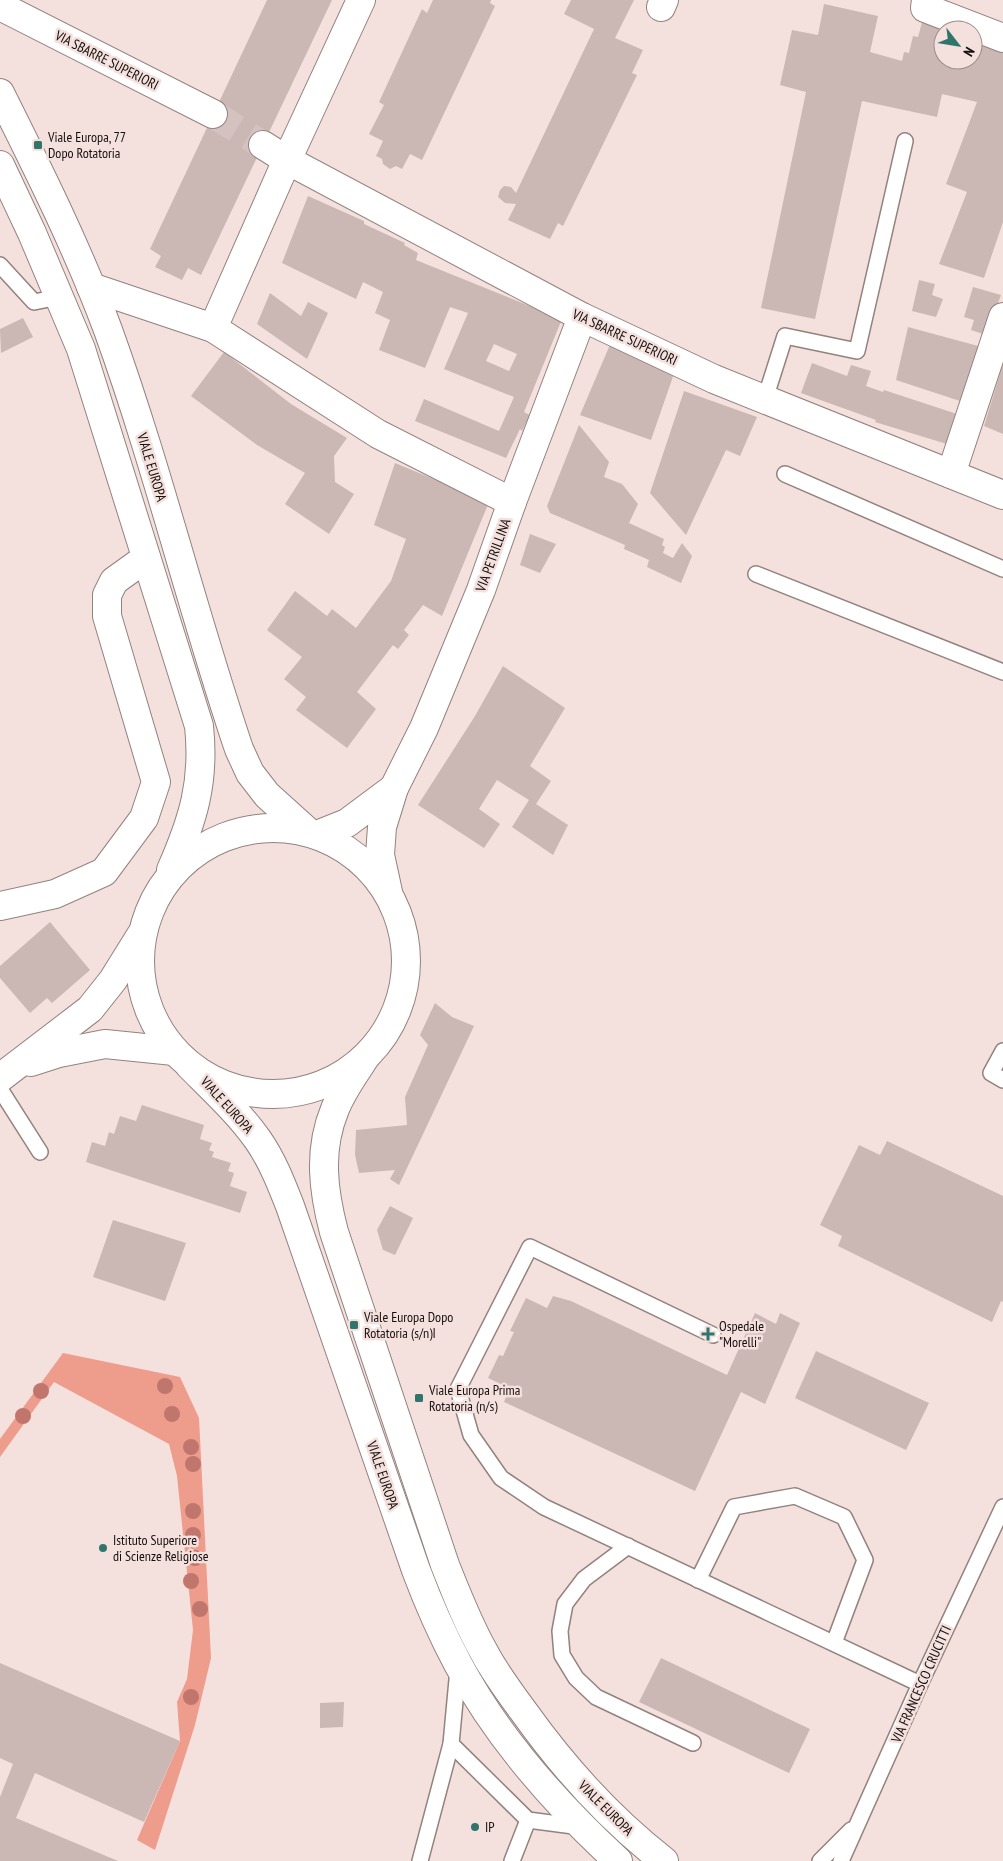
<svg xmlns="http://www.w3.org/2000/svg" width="1003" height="1861" viewBox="0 0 1003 1861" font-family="'PT Sans Narrow',sans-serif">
	<rect width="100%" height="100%" fill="#f4e1de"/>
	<path fill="#ee9c8c" d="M63,1353l117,24 19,41 12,240 -16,67 -40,125 -18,-10 43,-99 -3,-39 10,-23 6,-49 -16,-154 -8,-32 -115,-62 -54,75v-18z"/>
	<g fill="#cbb8b4" fill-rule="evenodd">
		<path d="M267,0h65l-131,275 -13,-7 -6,12 -27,-13 6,-11 -11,-7z"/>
		<path d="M433,0h58l-1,3 5,3 -73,154 -12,-6 -8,15 -6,-3 -6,3 -7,-5 -1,-5 -6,-3 7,-15 -14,-7 15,-29 -5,-3 43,-93 5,4z"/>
		<path d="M571,0h63l-19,38 28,12 -11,23 5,2 -74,151 -5,-3 -8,16 -42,-19 8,-16 -11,-1 -7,-6 2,-7 4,-4 7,1 5,6 78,-164 -30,-15z"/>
		<path d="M824,4l54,12 -8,36 32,9 2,-9 5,1 4,-17 5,1 6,-22 40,15h-21v30h30v-20l30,11v171l-19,56 -45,-14 28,-72 -21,-8 31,-82 -35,-8 -5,23 -75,-16 -47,218 -54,-11 45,-216 -26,-7 12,-55 26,5z"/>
		<path d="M308,196l56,25v3l41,19 -1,2 14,8 -2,7 146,59 -38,93 6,3 -8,16 -2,-2 -14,29 -91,-37 9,-22 75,32 15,-34 -70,-28 24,-56 -18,-6 -25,61 -46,-18 11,-30 -15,-7 8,-21 -20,-10 -7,17 -74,-36zM494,344l23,10 -8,17 -23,-10z"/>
		<path d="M919,280l16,4 -3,11 11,4 -7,18 -24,-6z"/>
		<path d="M973,287l28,8 -15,40 -15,-5 3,-10 -10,-3z"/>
		<path d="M270,293l31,23 7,-14 20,11 -21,46 -50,-35z"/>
		<path d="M23,318l10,19 -32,16 -1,-24z"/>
		<path d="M908,327l74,20 -19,55 -67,-22z"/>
		<path d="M612,340l65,25 -26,75 -71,-25z"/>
		<path d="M224,352l67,52 56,34 -13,18 1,26 19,12 -25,40 -44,-30 20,-31 -48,-28 -66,-49z"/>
		<path d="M812,363l35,13 4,-11 20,6 -5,15 17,6 1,-2 76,25 -10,30 -75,-23 1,-2 -75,-27z"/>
		<path d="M1003,364v70l-19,-8z"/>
		<path d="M684,391l73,26 -17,39 -14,-6 -40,85 -36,-42z"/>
		<path d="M579,425l30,37 -5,15 18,7 16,20 -9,19 35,16 -2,6 3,2 -2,6 10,5 9,-15 10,13 -11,27 -34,-16 2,-7 -25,-11 1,-4 -75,-32 -3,-7z"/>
		<path d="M395,463l94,39 -47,114 -19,-11 -19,25 5,5 -11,14 -5,-4 -36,47 19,17 -29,39 -51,-38 10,-13 -22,-18 18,-22 -35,-27 28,-39 32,25 5,-7 24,19 35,-47 15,-42 -32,-14z"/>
		<path d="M530,534l26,10 -16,29 -20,-8z"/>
		<path d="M503,666l62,42 -35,58 21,15 -15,23 32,21 -15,30 -41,-28 17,-27 -32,-20 -18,29 21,15 -16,24 -66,-43 57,-89z"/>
		<path d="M50,922l40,48 -38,33 -5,-5 -17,15 -30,-35v-12z"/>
		<path d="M435,1003l17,14 22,9 -75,159 -9,-6 5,-9 -36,3 -4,-18 1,-25 51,-5 -2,-28 23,-52 -8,-10z"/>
		<path d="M142,1105l62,20 -4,14 12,4 -3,7 5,2 -2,5 19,6 -3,8 6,2 -4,13 17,6 -7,21 -154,-51 6,-20 13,4 4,-14 5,2 6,-18 16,5z"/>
		<path d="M887,1141l116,55v106l-2,-1 -9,21 -154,-76 4,-10 -22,-11 39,-80 21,10z"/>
		<path d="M390,1206l23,12 -18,37 -12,-5 -6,-20z"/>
		<path d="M113,1220l73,23 -21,58 -72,-24z"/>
		<path d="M553,1296l18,5 156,74 28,-62 21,11 4,-11 20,10 -35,81 -24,-12 -46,99 -191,-89 5,-14 -21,-10 11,-23 4,1 11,-24 -4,-1 16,-33 21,10z"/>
		<path d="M816,1351l113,52 -23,47 -111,-52z"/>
		<path d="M661,1658l149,71 -21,44 -150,-71z"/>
		<path d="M0,1663l180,78 -36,81 -109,-49 -19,45 102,43h-118v-64l13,-33 -13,-6z"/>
		<path d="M344,1702l-1,25 -23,1v-25z"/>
	</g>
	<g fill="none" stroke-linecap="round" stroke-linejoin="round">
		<path stroke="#d3c2bf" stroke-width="28" stroke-dasharray="28 14" stroke-linecap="butt" d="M213,114l50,31"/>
		<defs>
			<g id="lane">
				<path d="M0,265l34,37 25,-5"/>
				<path d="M765,399l20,-63 72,15 48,-210"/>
				<path d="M785,474l218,95"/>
				<path d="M756,574l247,98"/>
				<path d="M1003,1051l-12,22 12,7"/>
				<path d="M0,1089l40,63"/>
				<path d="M713,1335l-183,-88 -72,142 13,46 30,43 43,29 376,177"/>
				<path d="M628,1546l-44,33 -19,25 -5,27 2,24 14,23 20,19 97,46"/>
				<path d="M698,1580l36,-73 61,-11 49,21 21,43 -31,83"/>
				<path d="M458,1669l-7,75 77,76 53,7"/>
				<path d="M420,1861l31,-117"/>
				<path d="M512,1861l16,-41"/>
				<path d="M820,1861l31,-31"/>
				<path d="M841,1861l79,-177 83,-177"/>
			</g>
			<g id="street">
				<path d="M926,0l-1,8 78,30"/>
				<path d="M0,6l213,108"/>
				<path d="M661,7l3,-7"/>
				<path d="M263,145l24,15 295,157 132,62 289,116"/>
				<path d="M91,287l122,41 165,106 134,68"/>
				<path d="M213,328l74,-168 74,-160"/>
				<path d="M951,474l52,-157"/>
				<path d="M317,835l30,-12 47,-35"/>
				<path d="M388,892l-8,-37 2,-28 12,-39 30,-60 57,-138 31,-88 70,-185"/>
				<path d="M0,906l55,-12 49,-22 40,-54 12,-36 -49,-166v-21l7,-14 32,-23"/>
			</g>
			<g id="secondary">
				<path d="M0,93c39,78 78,156 108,237 50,138 84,280 131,419l11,24 17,22 41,37"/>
				<path d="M0,165l32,68 49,116 118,377c6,56 -6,94 -28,144"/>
				<circle cx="273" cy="961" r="133"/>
				<path d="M364,1059c-10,16 -22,32 -29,50 -17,41 -12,81 -1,123l111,333c12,30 23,59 39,87 11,21 26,41 40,60 40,56 86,107 140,149"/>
				<path d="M31,1062l28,-9 46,-9 69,7"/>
				<path d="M190,1066c24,24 49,47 68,74 14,20 23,43 32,66l126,364c12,32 26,64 42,94 40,75 98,140 160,197"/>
				<path d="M0,1078l90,-69 23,-29 28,-45"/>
			</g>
		</defs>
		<use href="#lane" stroke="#93827e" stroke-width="18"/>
		<use href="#street" stroke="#93827e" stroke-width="30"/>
		<use href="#secondary" stroke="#93827e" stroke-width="30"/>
		<use href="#lane" stroke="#fff" stroke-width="15"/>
		<use href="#street" stroke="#fff" stroke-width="28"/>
		<use href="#secondary" stroke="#fff" stroke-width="28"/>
	</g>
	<g fill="#c0766c">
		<circle cx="165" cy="1386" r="8"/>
		<circle cx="41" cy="1391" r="8"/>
		<circle cx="172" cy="1414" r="8"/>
		<circle cx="23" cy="1416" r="8"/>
		<circle cx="191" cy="1447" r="8"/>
		<circle cx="193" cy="1464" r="8"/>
		<circle cx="193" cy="1511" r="8"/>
		<circle cx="193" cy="1535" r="8"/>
		<circle cx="195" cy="1558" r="8"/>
		<circle cx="191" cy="1581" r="8"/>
		<circle cx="200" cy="1609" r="8"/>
		<circle cx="191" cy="1697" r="8"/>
	</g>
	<g fill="#2f756c" stroke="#f4e1de" stroke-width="2">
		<rect x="33" y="140" width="10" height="10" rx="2.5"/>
		<rect x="349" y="1320" width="10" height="10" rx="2.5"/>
		<path d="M705.5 1326.5h5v5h5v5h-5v5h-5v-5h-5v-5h5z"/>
		<rect x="414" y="1393" width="10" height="10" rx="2.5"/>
		<circle cx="103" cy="1548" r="5"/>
		<circle cx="475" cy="1827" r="5"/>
	</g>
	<g text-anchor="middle" stroke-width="5" stroke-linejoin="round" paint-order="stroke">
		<g font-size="14" fill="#150f0d" stroke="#f4e1de">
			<text transform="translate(107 60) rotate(27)" y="5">VIA SBARRE SUPERIORI</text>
			<text transform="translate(625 337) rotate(25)" y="5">VIA SBARRE SUPERIORI</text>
			<text transform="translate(152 467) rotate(73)" y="5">VIALE EUROPA</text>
			<text transform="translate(493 555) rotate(-70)" y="5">VIA PETRILLINA</text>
			<text transform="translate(227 1105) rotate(48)" y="5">VIALE EUROPA</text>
			<text transform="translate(383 1475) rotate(71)" y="5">VIALE EUROPA</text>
			<text transform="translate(921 1684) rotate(-66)" y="5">VIA FRANCESCO CRUCITTI</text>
			<text transform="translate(606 1808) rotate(45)" y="5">VIALE EUROPA</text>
		</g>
		<g font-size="14" fill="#150f0d" stroke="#f4e1de" text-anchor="start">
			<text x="48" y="142">Viale Europa, 77<tspan x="48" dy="16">Dopo Rotatoria</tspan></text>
			<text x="364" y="1322">Viale Europa Dopo<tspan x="364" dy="16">Rotatoria (s/n)I</tspan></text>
			<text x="719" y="1331">Ospedale<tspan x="719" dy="16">"Morelli"</tspan></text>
			<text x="429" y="1395">Viale Europa Prima<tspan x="429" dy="16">Rotatoria (n/s)</tspan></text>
			<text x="113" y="1545">Istituto Superiore<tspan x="113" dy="16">di Scienze Religiose</tspan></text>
			<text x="485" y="1832">IP</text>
		</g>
	</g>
	<g transform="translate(958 45) rotate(121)"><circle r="24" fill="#f4e1de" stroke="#9b8d8a"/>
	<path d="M0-4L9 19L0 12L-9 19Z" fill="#2f756c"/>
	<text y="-8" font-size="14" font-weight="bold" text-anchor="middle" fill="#150f0d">N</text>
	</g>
</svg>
